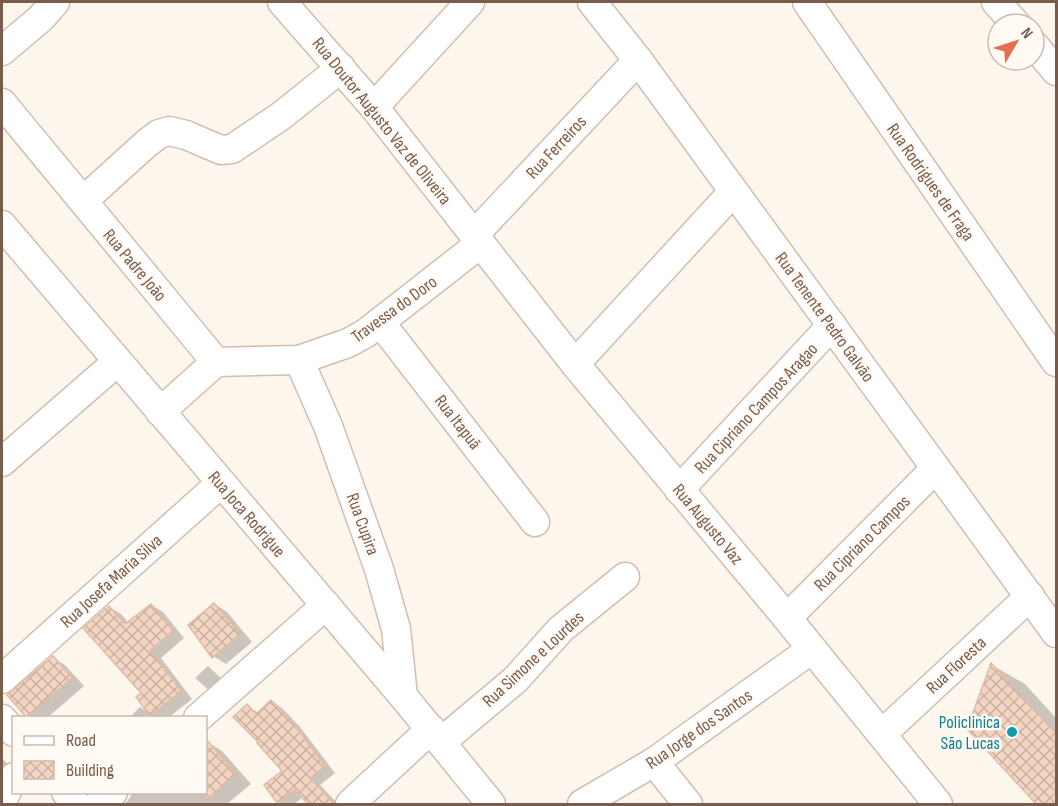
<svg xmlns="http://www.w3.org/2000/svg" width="1058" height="806" viewBox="0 0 1058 806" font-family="'Sofia Sans Condensed',sans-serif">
	<defs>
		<pattern id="building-cross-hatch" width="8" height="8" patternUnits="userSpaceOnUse" patternTransform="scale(1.5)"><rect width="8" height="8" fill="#f3d5c3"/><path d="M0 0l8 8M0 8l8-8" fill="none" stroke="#cab0a1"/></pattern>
	</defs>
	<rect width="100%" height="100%" fill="#fdf6ec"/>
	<g fill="#0003">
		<path d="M215,604l12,8 25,30 -26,22 -13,-8z"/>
		<path d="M151,605l12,7 21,26 -23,20 31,41 -24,19h-39l11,-11 8,5 -5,-19 -34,-86 12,7 8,9z"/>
		<path d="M53,658l12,7 19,21 -37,32h-17l-21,-23z"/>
		<path d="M992,665l33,19 31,34v86h-18l-69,-75z"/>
		<path d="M208,666l16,15 -13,11 -16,-14z"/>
		<path d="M271,701l11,7 18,19 35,46 -15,12 18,19h-28l-7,-7 -9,7h-11l-5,-2 6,-31 -37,-65 12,7z"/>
		<path d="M206,741l16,10 29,33 -24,20h-102l9,-12h72z"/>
		<path d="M2,758l12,13 -12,14z"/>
	</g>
	<g fill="url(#building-cross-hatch)" stroke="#e6bba3" stroke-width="1.5">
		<path d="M214,603l26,31 -28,24 -24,-33z"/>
		<path d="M151,604l22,27 -23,19 31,41 -31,25 -14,-19 5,-4 -58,-65 26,-22 16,18z"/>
		<path d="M53,656l19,22 -46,39 -19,-22z"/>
		<path d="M991,663l65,71v70h-20l-69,-75z"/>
		<path d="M271,700l19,19 35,47 -15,12 24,26h-26l-13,-14 -18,13 -13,-18 18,-14 -25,-28 1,-1 -25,-25 14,-13 9,10z"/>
		<path d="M206,739l30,35 -30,26z"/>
	</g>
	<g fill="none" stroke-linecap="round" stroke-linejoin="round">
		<defs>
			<g id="minor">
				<path d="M282,2l92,105 201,257 212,254 151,186"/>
				<path d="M592,2l46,58 418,573"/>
				<path d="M807,2l249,360"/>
				<path d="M996,2l20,22"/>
				<path d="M1034,45l22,26"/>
				<path d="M2,51l39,-33 14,-16"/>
				<path d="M2,103l214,259"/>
				<path d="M374,107l96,-105"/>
				<path d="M83,201l64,-58 12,-9 10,-3 17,4 35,15 11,-1 49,-33 60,-48"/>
				<path d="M2,225l401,471 88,108"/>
				<path d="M474,235l164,-175"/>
				<path d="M380,322l155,200"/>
				<path d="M299,360l29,66 51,143 17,60 7,67"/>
				<path d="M216,362l83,-2 49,-17 18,-10 115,-90"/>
				<path d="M575,364l158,-172"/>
				<path d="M160,412l56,-50"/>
				<path d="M2,462l115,-100"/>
				<path d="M679,490l153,-165"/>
				<path d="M787,618l149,-150"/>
				<path d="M2,679l219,-196"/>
				<path d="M198,718l128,-113"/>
				<path d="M2,719l12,13"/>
				<path d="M882,734l148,-138"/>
				<path d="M441,742l74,-62 46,-51 64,-52"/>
				<path d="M654,762l34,42"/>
				<path d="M66,792l10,12"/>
				<path d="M2,801l12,-24"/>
				<path d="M99,804l14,-12"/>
				<path d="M350,804l81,-75"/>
				<path d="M582,804l72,-42 158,-113"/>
			</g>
		</defs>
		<use href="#minor" stroke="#d1beb0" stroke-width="31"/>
		<use href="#minor" stroke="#fff" stroke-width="28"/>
	</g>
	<circle fill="#0f9aa8" stroke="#fffaf3" stroke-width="2" cx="1012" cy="732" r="6"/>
	<g text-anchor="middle" stroke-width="5" stroke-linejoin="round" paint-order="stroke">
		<g font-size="18" fill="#7a5c4d" stroke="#fffaf3">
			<text transform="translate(382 121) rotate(51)" y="6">Rua Doutor Augusto Vaz de Oliveira</text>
			<text transform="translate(556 147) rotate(-47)" y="6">Rua Ferreiros</text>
			<text transform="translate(931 182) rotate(55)" y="6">Rua Rodrigues de Fraga</text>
			<text transform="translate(135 265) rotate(50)" y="6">Rua Padre João</text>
			<text transform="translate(394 309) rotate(-36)" y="6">Travessa do Doro</text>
			<text transform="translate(825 317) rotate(54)" y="6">Rua Tenente Pedro Galvão</text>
			<text transform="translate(756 408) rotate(-47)" y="6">Rua Cipriano Campos Aragao</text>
			<text transform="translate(458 422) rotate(52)" y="6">Rua Itapuã</text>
			<text transform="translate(247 514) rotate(49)" y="6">Rua Joca Rodrigue</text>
			<text transform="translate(363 524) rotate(70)" y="6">Rua Cupira</text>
			<text transform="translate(708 524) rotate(50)" y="6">Rua Augusto Vaz</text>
			<text transform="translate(862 543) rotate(-45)" y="6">Rua Cipriano Campos</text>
			<text transform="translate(111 581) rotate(-42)" y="6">Rua Josefa Maria Silva</text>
			<text transform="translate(533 659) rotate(-43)" y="6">Rua Simone e Lourdes</text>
			<text transform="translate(956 665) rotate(-43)" y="6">Rua Floresta</text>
			<text transform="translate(699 729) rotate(-35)" y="6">Rua Jorge dos Santos</text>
		</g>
		<g font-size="18" fill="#0d838f" stroke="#fffaf3" text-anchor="end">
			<text x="1000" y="728">Policlinica<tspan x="1000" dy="21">São Lucas</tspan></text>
		</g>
	</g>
	<rect width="1058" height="806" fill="none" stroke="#7a5c4d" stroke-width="6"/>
	<rect x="12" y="716" width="195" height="78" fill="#fffaf3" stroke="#cabbb1" stroke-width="1.5"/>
	<rect x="24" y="736" width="30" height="9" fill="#ffffff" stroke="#cabbb1" stroke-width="1.5"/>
	<text x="66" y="746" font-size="18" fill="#7a5c4d">Road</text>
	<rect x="24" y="761" width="30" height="18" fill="url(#building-cross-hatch)" stroke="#cabbb1" stroke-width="1.5"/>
	<text x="66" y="776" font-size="18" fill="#7a5c4d">Building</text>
	<g transform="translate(1016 42) rotate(51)"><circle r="28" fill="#fffaf3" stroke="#cabbb1" stroke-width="1.5"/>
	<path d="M0-4.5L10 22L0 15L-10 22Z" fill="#e76f51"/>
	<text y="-9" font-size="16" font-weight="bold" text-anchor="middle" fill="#7a5c4d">N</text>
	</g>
</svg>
